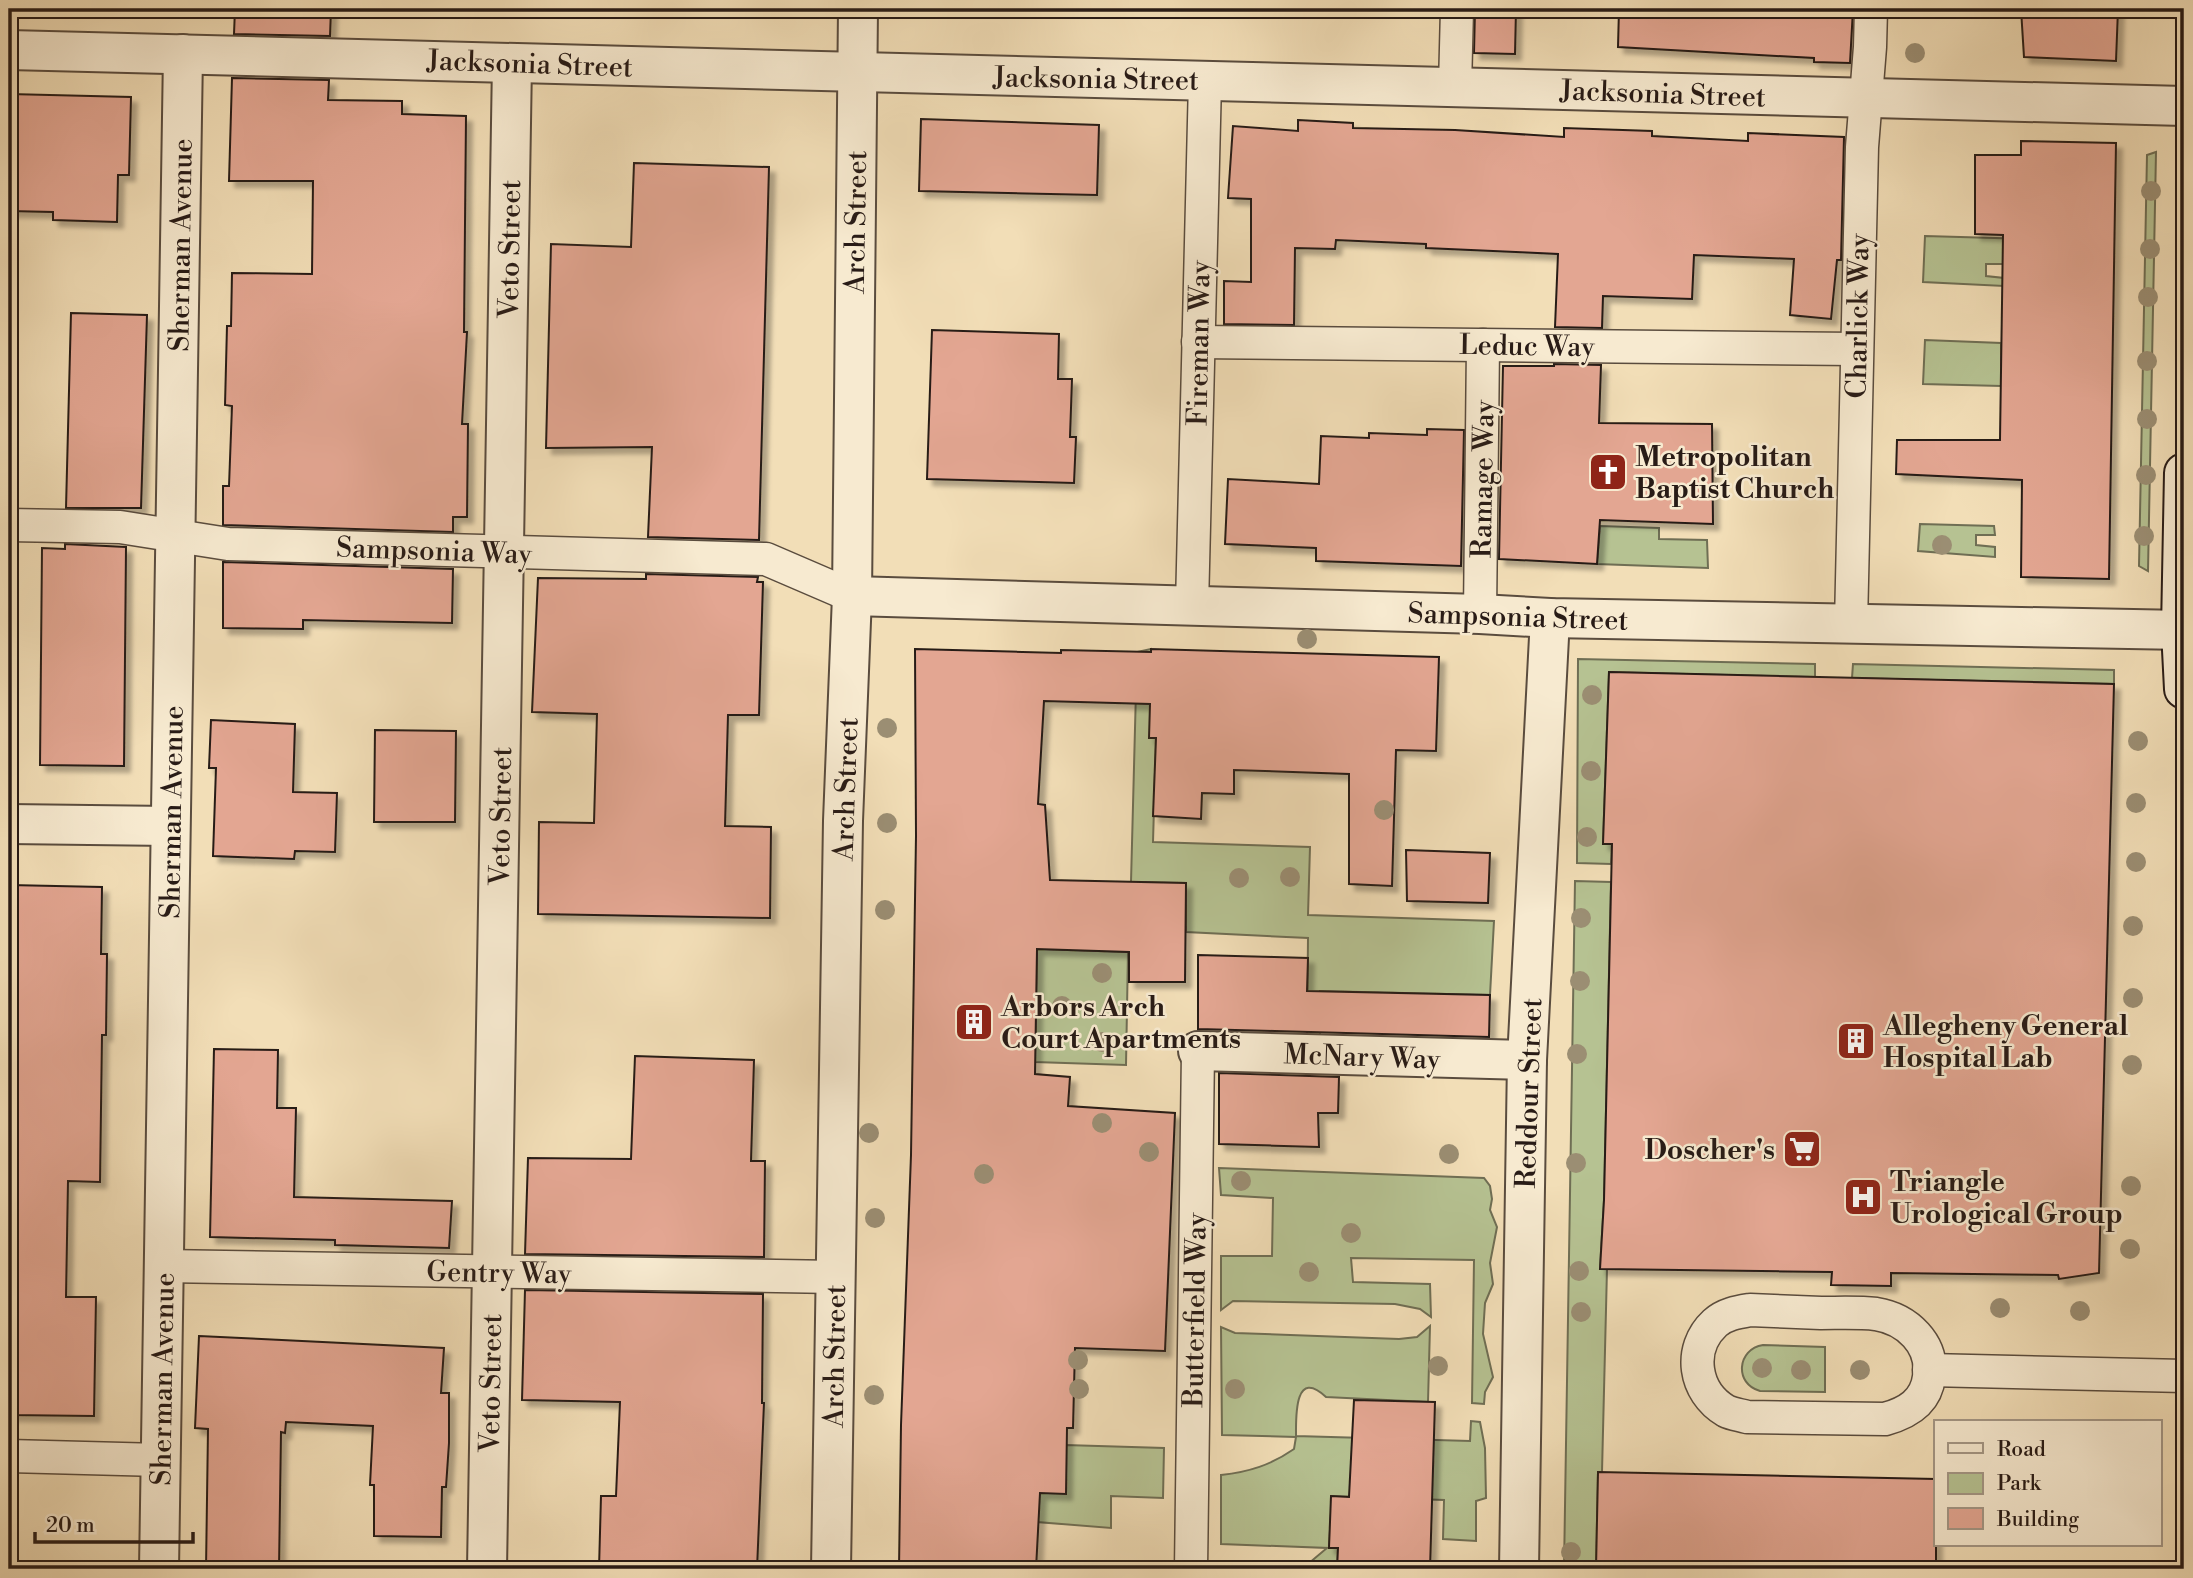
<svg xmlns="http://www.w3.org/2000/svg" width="2193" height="1578" viewBox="0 0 2193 1578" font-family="'Libre Bodoni',serif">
	<defs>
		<filter id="shadow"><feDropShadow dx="6" dy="6" stdDeviation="2" flood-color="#0004"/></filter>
	</defs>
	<rect width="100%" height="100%" fill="#f2deb7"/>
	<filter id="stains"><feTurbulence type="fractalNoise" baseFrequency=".00286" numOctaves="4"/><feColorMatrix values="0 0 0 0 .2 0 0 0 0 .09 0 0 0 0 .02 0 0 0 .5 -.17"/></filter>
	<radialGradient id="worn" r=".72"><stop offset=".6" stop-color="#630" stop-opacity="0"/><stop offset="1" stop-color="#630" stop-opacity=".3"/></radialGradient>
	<g fill="#b6c292" stroke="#6f6e54" stroke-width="2">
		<path d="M2156,152l-8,419 -9,-5 8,-411z"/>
		<path d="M1925,236l104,3 -25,25h-18v12l18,2v8l-81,-4z"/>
		<path d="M1925,340l76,3v43l-78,-2z"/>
		<path d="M1920,524l74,2 1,9h-19v10l19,2v10l-77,-6z"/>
		<path d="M1600,526l59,2v11l48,1 1,28 -111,-4z"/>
		<path d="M1151,649l5,89 -3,104 157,5 -2,68 186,6 -4,74 -170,-4v49h-13l1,-102 -122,-6v-49l-55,-1 6,-230z"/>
		<path d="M1578,659l237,5v13l-206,-5 -6,171 9,1 -1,20 -34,-1z"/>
		<path d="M1853,664l261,6v14l-262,-6z"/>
		<path d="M1575,881l36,1 -7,318 -4,68 7,1 -5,203 -4,1 -2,96h-32z"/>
		<path d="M1037,949l91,3 -2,113 -91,-3z"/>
		<path d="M1219,1168l265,10 6,8 2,13 -2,11 7,17 -7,36 3,21 -8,19 -2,31 10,43 -8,15 -1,12 -12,-1 2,-143 -123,-2 2,24 77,2 1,33 -11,-8 -25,-5 -162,-3 -12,9v-54h51l1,-58 -52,-3z"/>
		<path d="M1430,1326l-2,76 -102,-5c-32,-30 -30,21 -30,39l174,5 1,-20 9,1 5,26 1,50 -10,3v40l-33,-2 1,-39 -112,-4 -3,51 9,1 -1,21h-35l25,-21 -106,-4v-69c28,-3 50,-10 73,-26l2,-12 -74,-2 -1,-108 14,6 164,6 18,-2z"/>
		<path d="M1763,1345l62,2v45l-65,-1c-26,-7 -23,-42 3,-46z"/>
		<path d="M1065,1445l99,3 -1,50 -52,-2v32l-74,-6 1,-29h28z"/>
	</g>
	<g fill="#e3a692" stroke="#281b16" stroke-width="2" filter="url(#shadow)">
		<path d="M235,9h96l-1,27 -96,-2z"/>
		<path d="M1475,9h41l-1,45 -41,-1z"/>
		<path d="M1619,9h234l-3,54 -36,-1v-4l-196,-11z"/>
		<path d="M2021,9h97l-2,52 -92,-4z"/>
		<path d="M232,78l97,2 -1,20 74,1v13l64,2 -2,216h3l-5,92h6l-1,93h-14v15l-230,-7v-39h6l3,-80 -7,-1 2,-79h4l1,-53 80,1 1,-93h-84z"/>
		<path d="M9,94l122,3 -2,78h-11l-1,47 -64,-2v-8l-44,-1z"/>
		<path d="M921,119l178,6 -2,70 -178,-4z"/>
		<path d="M1298,120l55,3v5l102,2 109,7v-9l88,3v5l96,5v-8l96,4 -3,123h-4l-6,59 -41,-4 4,-56 -100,-4 -2,44 -89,-3 -1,32 -47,-1 3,-73 -132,-6v-4l-90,-4 -1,9 -40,-1 -1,77 -70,-1v-43l27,1v-83l-23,-1 5,-72 65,5z"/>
		<path d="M2021,141l95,2 -7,436 -88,-2 1,-97 -126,-6 1,-34h103l3,-205 -28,-1v-79h46z"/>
		<path d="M634,163l135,4 -10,373 -111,-3 4,-90 -106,1 5,-204 80,3z"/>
		<path d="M71,313l76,2 -6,193h-75z"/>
		<path d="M932,330l127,4 -1,45h14l-2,58h6l-2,46 -147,-4z"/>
		<path d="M1554,364l47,1 -2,58 113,1 1,100 -113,-4 -3,44 -98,-5 4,-193h51z"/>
		<path d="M1427,429l37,1 -3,136 -145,-5v-13l-91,-4 3,-65 91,5 2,-48 48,2v-5l58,2z"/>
		<path d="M65,544l61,3 -2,219 -84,-1 2,-217 23,1z"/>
		<path d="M223,562l230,7 -1,54 -149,-3v9l-80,-1z"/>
		<path d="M646,574l112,3 -1,5h6l-4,133h-31l-3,111 46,1 -1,91 -232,-4 1,-92 55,1 3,-109 -65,-2 6,-134 108,1z"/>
		<path d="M915,649l146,4v-3l90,2v-3l288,8 -3,94 -40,-1 -4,136 -43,-2v-110l-115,-4v24l-32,-1 -1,26 -48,-3 3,-78h-7l1,-34 -106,-3 -6,103 7,1 5,75 136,3 -1,99h-56v-30l-92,-3 -2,125 35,3 -2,29 107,7 -10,238 -90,-3 -2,80h-6l-1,66 -26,-1 -4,76h-137l2,-144 10,-270 5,-319z"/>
		<path d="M1609,672l505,12 -15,589 -40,6 -1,-4 -167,-2v13l-60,-1 1,-13 -232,-3 4,-69 8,-356h-9z"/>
		<path d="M211,720l84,4 -2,68 44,1 -2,59 -40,-1 -1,8 -81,-3 3,-88h-7z"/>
		<path d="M375,730l81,1 -1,91h-81z"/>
		<path d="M1406,850l84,3 -2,50 -81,-2z"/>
		<path d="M9,885l93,2 -1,67h6l-1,81h-4l-2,147 -32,-1 -2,116h30l-2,119 -85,-1z"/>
		<path d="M1198,955l110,3 -1,33 183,4 -1,42 -291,-8z"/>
		<path d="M214,1049l64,1 -1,58h19l-2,89 158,4 -3,47 -114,-3v-5l-125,-3z"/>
		<path d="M635,1056l119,4 -3,101h14l-1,96 -239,-3 3,-96 103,1z"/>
		<path d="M1219,1073l120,4 -1,36h-20l1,34 -100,-3z"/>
		<path d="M525,1290l238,4 -1,109h2l-7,166h-158l2,-73h15l4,-94 -98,-2z"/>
		<path d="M199,1336l245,12 -3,45h8v50l-3,44h-4l-1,50 -67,-1v-51h-4l3,-59 -87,-4 -1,11 -4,-1 -2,137h-73l2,-140 -13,-1z"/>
		<path d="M1354,1400l81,2 -5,167h-93l1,-21h-9l2,-52 18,1z"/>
		<path d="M1598,1472l338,7v90h-340z"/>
	</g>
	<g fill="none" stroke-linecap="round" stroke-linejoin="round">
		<defs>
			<g id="service">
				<path d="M1455,87l2,-78"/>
				<path d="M1198,342l658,7"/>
				<path d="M9,525l111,2 108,17 538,15 86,37"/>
				<path d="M1192,606l13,-525"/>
				<path d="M1480,614l3,-269"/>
				<path d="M1851,624l11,-477 8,-100 1,-38"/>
				<path d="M163,1266l673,11"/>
				<path d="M1750,1310c24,1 48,2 71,3 18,0 37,-1 55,1 31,5 58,30 53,63 -3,25 -22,36 -44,42l-138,-2c-7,-2 -15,-3 -21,-6 -32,-19 -39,-62 -11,-88 10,-9 23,-11 35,-13z"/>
				<path d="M1929,1370l255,6"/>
				<path d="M9,1456l151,4"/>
				<path d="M1191,1569l7,-518"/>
			</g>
			<g id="minor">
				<path d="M9,50l2175,56"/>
				<path d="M852,596l628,18 70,4 634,12"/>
				<path d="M9,824l161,2"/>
				<path d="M1198,1051l329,9"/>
				<path d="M159,1569l24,-1515"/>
				<path d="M487,1569l25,-1506"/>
				<path d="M831,1569l12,-748 9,-225 6,-587"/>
				<path d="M1519,1569l8,-509 23,-442"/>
			</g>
			<path id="secondary" d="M2184,473l-3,157 3,59"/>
		</defs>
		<use href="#service" stroke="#5a4c3e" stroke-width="35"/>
		<use href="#minor" stroke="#5a4c3e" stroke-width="42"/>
		<use href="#secondary" stroke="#281b16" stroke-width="42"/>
		<use href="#service" stroke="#f7ead0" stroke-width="32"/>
		<use href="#minor" stroke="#f7ead0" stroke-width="38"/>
		<use href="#secondary" stroke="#f7ead0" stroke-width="38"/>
	</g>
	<g fill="#9b8e73">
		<circle cx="1915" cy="53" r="10"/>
		<circle cx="2151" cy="191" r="10"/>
		<circle cx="2150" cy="249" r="10"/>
		<circle cx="2148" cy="297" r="10"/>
		<circle cx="2147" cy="361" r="10"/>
		<circle cx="2147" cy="419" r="10"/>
		<circle cx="2146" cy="475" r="10"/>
		<circle cx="2144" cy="536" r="10"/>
		<circle cx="1942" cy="545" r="10"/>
		<circle cx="1307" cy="639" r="10"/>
		<circle cx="1592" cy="695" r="10"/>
		<circle cx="887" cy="728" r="10"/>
		<circle cx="2138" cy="741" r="10"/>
		<circle cx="1591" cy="771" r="10"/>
		<circle cx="2136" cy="803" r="10"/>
		<circle cx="1384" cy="810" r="10"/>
		<circle cx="887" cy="823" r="10"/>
		<circle cx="1587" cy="837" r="10"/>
		<circle cx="2136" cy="862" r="10"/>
		<circle cx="1290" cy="877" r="10"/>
		<circle cx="1239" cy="878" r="10"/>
		<circle cx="885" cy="910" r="10"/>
		<circle cx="1581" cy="918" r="10"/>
		<circle cx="2133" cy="926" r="10"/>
		<circle cx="1102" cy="973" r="10"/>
		<circle cx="1580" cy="981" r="10"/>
		<circle cx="2133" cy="998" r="10"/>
		<circle cx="1062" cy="1006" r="10"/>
		<circle cx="1102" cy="1042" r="10"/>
		<circle cx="1577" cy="1054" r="10"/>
		<circle cx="2132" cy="1065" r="10"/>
		<circle cx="1102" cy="1123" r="10"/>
		<circle cx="869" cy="1133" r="10"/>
		<circle cx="1149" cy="1152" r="10"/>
		<circle cx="1449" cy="1154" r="10"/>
		<circle cx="1576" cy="1163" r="10"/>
		<circle cx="984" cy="1174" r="10"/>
		<circle cx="1241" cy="1181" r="10"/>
		<circle cx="2131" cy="1186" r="10"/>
		<circle cx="875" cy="1218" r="10"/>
		<circle cx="1351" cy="1233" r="10"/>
		<circle cx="2130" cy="1249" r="10"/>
		<circle cx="1579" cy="1271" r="10"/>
		<circle cx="1309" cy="1272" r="10"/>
		<circle cx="2000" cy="1308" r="10"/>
		<circle cx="2080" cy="1311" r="10"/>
		<circle cx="1581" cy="1312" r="10"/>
		<circle cx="1078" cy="1360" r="10"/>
		<circle cx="1438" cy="1366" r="10"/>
		<circle cx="1762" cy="1368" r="10"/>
		<circle cx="1801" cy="1370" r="10"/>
		<circle cx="1860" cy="1370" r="10"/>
		<circle cx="1079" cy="1389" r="10"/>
		<circle cx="1235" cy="1389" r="10"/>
		<circle cx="874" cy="1395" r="10"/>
		<circle cx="1571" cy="1552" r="10"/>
	</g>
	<defs>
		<symbol id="church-square" viewBox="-11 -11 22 22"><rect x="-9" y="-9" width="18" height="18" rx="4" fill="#8f2418" stroke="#f7ead0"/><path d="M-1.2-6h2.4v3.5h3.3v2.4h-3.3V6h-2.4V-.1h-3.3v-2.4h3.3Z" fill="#fff"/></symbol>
		<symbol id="building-square" viewBox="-11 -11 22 22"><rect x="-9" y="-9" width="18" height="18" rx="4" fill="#8f2418" stroke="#f7ead0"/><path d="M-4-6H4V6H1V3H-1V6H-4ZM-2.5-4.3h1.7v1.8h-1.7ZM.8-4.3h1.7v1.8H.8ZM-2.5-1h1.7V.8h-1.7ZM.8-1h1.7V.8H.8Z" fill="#fff"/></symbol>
		<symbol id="supermarket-square" viewBox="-11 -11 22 22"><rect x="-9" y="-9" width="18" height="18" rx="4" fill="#8f2418" stroke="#f7ead0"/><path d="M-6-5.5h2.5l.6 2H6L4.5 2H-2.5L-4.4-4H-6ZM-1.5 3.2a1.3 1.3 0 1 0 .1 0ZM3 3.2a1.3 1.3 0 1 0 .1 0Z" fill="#fff"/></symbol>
		<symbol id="hospital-square" viewBox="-11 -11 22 22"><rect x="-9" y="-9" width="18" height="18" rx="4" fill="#8f2418" stroke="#f7ead0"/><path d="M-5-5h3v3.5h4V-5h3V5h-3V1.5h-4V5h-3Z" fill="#fff"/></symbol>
	</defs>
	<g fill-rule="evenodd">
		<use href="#church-square" x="1586" y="450" width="44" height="44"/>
		<use href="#building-square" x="952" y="1000" width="44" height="44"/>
		<use href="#building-square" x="1834" y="1019" width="44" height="44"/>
		<use href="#supermarket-square" x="1780" y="1127" width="44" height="44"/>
		<use href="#hospital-square" x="1841" y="1175" width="44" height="44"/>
	</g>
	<g text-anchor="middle" stroke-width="5" stroke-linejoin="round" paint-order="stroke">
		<g font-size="28" fill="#281b16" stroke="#f7ead0">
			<text transform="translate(530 63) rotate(2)" y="10">Jacksonia Street</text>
			<text transform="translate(1096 78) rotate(1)" y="10">Jacksonia Street</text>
			<text transform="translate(1663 93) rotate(2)" y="10">Jacksonia Street</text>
			<text transform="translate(855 222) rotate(-89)" y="10">Arch Street</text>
			<text transform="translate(180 245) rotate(-89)" y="10">Sherman Avenue</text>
			<text transform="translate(509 249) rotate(-89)" y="10">Veto Street</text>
			<text transform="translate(1857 316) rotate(-89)" y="10">Charlick Way</text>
			<text transform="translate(1198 343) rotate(-89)" y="10">Fireman Way</text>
			<text transform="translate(1527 345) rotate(1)" y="10">Leduc Way</text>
			<text transform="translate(1482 479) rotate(-89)" y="10">Ramage Way</text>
			<text transform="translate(434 550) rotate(2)" y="10">Sampsonia Way</text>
			<text transform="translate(1518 616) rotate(2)" y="10">Sampsonia Street</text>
			<text transform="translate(845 789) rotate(-88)" y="10">Arch Street</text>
			<text transform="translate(171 812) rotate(-89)" y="10">Sherman Avenue</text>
			<text transform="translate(500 816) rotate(-89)" y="10">Veto Street</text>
			<text transform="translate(1362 1056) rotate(2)" y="10">McNary Way</text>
			<text transform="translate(1528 1093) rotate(-88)" y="10">Reddour Street</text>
			<text transform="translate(499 1272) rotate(1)" y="10">Gentry Way</text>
			<text transform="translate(1194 1310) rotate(-89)" y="10">Butterfield Way</text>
			<text transform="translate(834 1356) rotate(-89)" y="10">Arch Street</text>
			<text transform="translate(162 1379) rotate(-89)" y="10">Sherman Avenue</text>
			<text transform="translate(490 1383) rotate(-89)" y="10">Veto Street</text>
		</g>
		<g font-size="28" font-weight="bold" fill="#281b16" stroke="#f7ead0" text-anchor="start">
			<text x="1635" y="466">Metropolitan<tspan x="1635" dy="32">Baptist Church</tspan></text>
			<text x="1001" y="1016">Arbors Arch<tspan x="1001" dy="32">Court Apartments</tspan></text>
			<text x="1883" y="1035">Allegheny General<tspan x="1883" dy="32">Hospital Lab</tspan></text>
			<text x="1775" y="1159" text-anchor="end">Doscher's</text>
			<text x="1890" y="1191">Triangle<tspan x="1890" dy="32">Urological Group</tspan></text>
		</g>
	</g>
	<rect width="2193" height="1578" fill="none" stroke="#f2deb7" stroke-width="35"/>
	<rect x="10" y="10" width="2172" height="1557" fill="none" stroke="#281b16" stroke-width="3.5"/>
	<rect x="18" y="18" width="2158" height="1543" fill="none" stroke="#281b16" stroke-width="2"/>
	<rect x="1934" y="1420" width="228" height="126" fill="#f7ead0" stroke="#a49786" stroke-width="2"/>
	<rect x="1948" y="1443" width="35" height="10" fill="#f7ead0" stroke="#a49786" stroke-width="2"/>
	<text x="1997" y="1456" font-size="21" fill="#281b16">Road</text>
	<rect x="1948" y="1473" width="35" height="21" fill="#b6c292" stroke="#a49786" stroke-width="2"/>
	<text x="1997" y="1490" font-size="21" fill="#281b16">Park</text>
	<rect x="1948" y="1508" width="35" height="21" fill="#e3a692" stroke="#a49786" stroke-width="2"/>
	<text x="1997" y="1526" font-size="21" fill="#281b16">Building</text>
	<path d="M35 1532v10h158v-10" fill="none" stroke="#281b16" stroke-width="3.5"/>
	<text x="46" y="1532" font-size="21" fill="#281b16" stroke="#f7ead0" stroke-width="5" paint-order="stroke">20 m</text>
	<rect width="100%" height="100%" filter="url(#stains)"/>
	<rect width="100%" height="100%" fill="url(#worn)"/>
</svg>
